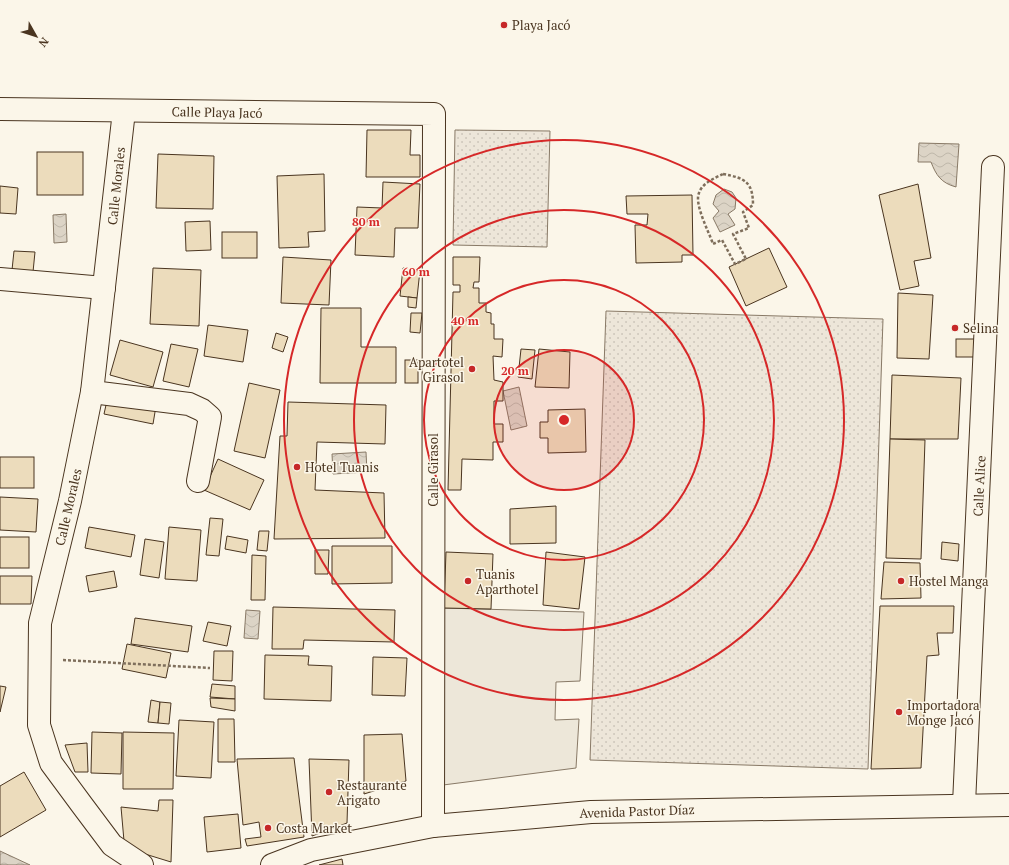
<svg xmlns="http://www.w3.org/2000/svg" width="1009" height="865" viewBox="0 0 1009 865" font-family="'PT Serif',serif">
	<defs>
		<pattern id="grass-dots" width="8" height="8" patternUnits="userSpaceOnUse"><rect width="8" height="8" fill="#ede6d9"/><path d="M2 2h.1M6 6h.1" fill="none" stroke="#cdc6ba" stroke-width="1.8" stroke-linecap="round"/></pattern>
		<pattern id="water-waves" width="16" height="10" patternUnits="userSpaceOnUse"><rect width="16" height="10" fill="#dcd4c6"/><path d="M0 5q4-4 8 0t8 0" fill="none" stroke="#beb7aa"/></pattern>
	</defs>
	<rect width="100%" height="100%" fill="#fbf6e9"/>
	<g fill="url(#grass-dots)" stroke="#887966">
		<path d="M455,130l95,1 -3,116 -94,-2z"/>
		<path d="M606,311l277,8 -15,450 -278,-9z"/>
	</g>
	<path fill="#ede7d9" stroke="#887966" d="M444,608l140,4 -4,69 -24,1 -1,38 24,-1 -3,49 -133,17z"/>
	<g fill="url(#water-waves)" stroke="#887966">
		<path d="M919,143l40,1 -3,43c-15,-4 -20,-12 -25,-25h-13z"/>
		<path d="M724,189l8,3 4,6 -1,11 -7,5 7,11 -15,7 -7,-14 6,-7 -6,-7 3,-9z"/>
		<path d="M66,214l1,28 -13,1 -1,-28z"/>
		<path d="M519,387l8,39 -16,4 -8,-39z"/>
		<path d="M366,452l1,20 -34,2 -1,-20z"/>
		<path d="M246,610l14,1 -2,28 -14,-1z"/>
		<path d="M0,851l30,14h-30z"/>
	</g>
	<g fill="#ecdcbc" stroke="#4a3520">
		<path d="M367,130h44l-1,25h10v22h-54z"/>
		<rect x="37" y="152" width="46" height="43"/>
		<path d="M158,154l56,2 -1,53 -57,-1z"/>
		<path d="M324,174l1,57 -17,1 1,15 -30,1 -2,-72z"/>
		<path d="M383,182l37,2 -2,44h-23l-1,29 -39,-2 2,-48 25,1z"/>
		<path d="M918,184l13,74 -17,3 5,25 -19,4 -21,-95z"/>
		<path d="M0,186l18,2 -2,26 -16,-1z"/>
		<path d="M692,195l1,60h-11v7l-46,1 -1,-38h12l1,-11h-21l-1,-18z"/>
		<path d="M210,221l1,29 -25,1 -1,-29z"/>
		<rect x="222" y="232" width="35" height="26"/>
		<path d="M769,248l18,39 -41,19 -17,-39z"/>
		<path d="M14,251l21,1 -2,20 -21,-2z"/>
		<path d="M283,257l48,3 -2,45 -48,-2z"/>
		<path d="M453,257h27l-1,25h-5l-1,6h6v15h7v9l5,1v11h3v15h9l-1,18 -9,-1 1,24 9,2v19h-9v23h9v18h-10v18l-31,-1 -1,31h-13l5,-198h7v-7h-7z"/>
		<path d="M153,268l48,2 -2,56 -49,-2z"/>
		<path d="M403,268l17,2 -3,28 -17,-2z"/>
		<path d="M898,293l35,2 -4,64 -32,-1z"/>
		<path d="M408,297l9,1 -1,10 -8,-1z"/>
		<path d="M321,308h40v39h35v36h-76z"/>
		<path d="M411,313h11l-2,20 -10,-1z"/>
		<path d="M208,325l40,5 -5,32 -39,-6z"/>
		<path d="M276,333l12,4 -5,15 -11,-4z"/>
		<rect x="956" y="339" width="20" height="18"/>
		<path d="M120,340l43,12 -10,35 -43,-12z"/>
		<path d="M171,344l27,5 -9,38 -26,-6z"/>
		<path d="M521,349l14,1 -3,29 -14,-2z"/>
		<path d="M539,349l31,3 -1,36 -34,-1z"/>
		<rect x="405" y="360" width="13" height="23"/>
		<path d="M892,375l69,3 -3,61h-68z"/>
		<path d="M249,383l31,7 -15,68 -31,-7z"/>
		<path d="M108,396l48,10 -3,18 -49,-10z"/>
		<path d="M288,402l98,3 -1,39 -68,-2 -2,48 69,3 1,45 -111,1 6,-103h7z"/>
		<path d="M585,409l1,43 -38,1v-15h-8v-16h8v-12z"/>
		<path d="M890,439l35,1 -4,119 -35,-1z"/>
		<rect x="0" y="457" width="34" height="31"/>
		<path d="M218,459l46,21 -14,30 -46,-20z"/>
		<path d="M0,497l38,2 -2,33 -36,-2z"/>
		<path d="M556,506v37l-46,1v-35z"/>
		<path d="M210,518l13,1 -4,37 -13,-1z"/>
		<path d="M89,527l46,8 -4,22 -46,-9z"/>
		<path d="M169,527l32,3 -4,51 -32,-2z"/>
		<path d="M259,531h10l-2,20 -10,-1z"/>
		<path d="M227,536l21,4 -2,13 -21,-4z"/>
		<rect x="0" y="537" width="29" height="31"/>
		<path d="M145,539l19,3 -5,36 -19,-3z"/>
		<path d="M942,542l17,2 -1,17 -17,-2z"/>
		<path d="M332,546h60v37l-60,1z"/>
		<path d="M315,550h14l-1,24h-13z"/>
		<path d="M446,552l47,2 -2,55 -47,-1z"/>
		<path d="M546,552l39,5 -6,52 -36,-4z"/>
		<path d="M252,555l14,1 -1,44h-14z"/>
		<path d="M884,562l36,1 1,35 -40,1z"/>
		<path d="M114,571l3,16 -28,5 -3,-16z"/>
		<path d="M0,576h32l-1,28h-31z"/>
		<path d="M880,606h74l-1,27h-16l2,22 -12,1 -6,112 -50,1z"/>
		<path d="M273,607l122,3 -1,32 -90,-2 -1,9h-31z"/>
		<path d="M135,618l57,8 -4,26 -57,-8z"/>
		<path d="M208,622l23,4 -4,20 -24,-5z"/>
		<path d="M127,644l44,9 -5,25 -44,-9z"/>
		<path d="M214,651h19l-1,30 -19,-1z"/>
		<path d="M265,655l44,1 -1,9 24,1 -1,35 -67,-2z"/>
		<path d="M373,657l34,1 -2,38 -33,-1z"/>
		<path d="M212,684l23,2v13l-25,-2z"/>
		<path d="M0,686l6,1 -6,25z"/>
		<path d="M210,698l25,1v12l-24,-4z"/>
		<path d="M151,700l9,2 -2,21 -10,-1z"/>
		<path d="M160,702l11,1 -2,21 -11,-1z"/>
		<path d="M218,719h16l1,43h-17z"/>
		<path d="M179,720l35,2 -3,56 -35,-2z"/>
		<path d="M92,732l30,1 -1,41 -30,-1z"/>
		<path d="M123,732l51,1 -1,56h-50z"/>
		<path d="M402,734l4,47 -42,13v-59z"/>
		<path d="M87,743l1,29h-13l-10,-27z"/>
		<path d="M294,758l10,79 -57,9 -2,-7 16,-2 -2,-15 -16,3 -6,-66z"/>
		<path d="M309,759l40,1 -2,63 -35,13z"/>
		<path d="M24,772l22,38 -46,27v-51z"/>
		<path d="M159,800h14l-2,62 -26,-8 -21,-13 -3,-34 37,4z"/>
		<path d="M238,814l3,34 -34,4 -3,-35z"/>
		<path d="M342,859l1,6h-24z"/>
	</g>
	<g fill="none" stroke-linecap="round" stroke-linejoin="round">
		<defs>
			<g id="minor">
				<path d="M0,109l434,5 -1,712"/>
				<path d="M124,111l-32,281 -22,109 -30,122 -1,102 12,38 31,42 30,40 30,20"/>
				<path d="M0,279l104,9"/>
				<path d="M92,392l97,12 13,6 8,7 -12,64"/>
				<path d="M964,804l29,-637"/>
				<path d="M272,865l39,-15 122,-24 158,-14 418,-7"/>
			</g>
		</defs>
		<use href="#minor" stroke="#4a3520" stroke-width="24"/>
		<g stroke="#7f6f5c" stroke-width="2.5" stroke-dasharray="3 2" stroke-linecap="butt">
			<path d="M723,174c22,4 30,8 30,31l-10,7 6,16 -16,6 13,25 -11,5 -13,-24 -9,4c-4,-12 -19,-40 -14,-51 3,-10 16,-15 24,-19z"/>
			<path d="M63,660l147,8"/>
		</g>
		<use href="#minor" stroke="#fbf6e9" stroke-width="22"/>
	</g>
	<circle cx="564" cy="420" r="70" fill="#d62828" fill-opacity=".12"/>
	<g fill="none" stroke="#d62828" stroke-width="2">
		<circle cx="564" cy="420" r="70"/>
		<circle cx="564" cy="420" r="140"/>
		<circle cx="564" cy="420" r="210"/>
		<circle cx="564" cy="420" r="280"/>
	</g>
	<g fill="#c62828" stroke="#fbf6e9" stroke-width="1.5">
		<circle cx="504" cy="25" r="4"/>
		<circle cx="955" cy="328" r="4"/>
		<circle cx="472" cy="369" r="4"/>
		<circle cx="297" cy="467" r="4"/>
		<circle cx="468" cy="581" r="4"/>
		<circle cx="901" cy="581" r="4"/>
		<circle cx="899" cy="712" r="4"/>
		<circle cx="329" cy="792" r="4"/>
		<circle cx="268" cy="828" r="4"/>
	</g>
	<g text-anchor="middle" stroke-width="3" stroke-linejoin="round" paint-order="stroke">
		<g font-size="13" fill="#4a3520" stroke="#fbf6e9" text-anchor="start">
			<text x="512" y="30">Playa Jacó</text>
			<text x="963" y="333">Selina</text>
			<text x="464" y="367" text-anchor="end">Apartotel<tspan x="464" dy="15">Girasol</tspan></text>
			<text x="305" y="472">Hotel Tuanis</text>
			<text x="476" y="579">Tuanis<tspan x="476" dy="15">Aparthotel</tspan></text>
			<text x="909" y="586">Hostel Manga</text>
			<text x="907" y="710">Importadora<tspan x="907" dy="15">Monge Jacó</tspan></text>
			<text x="337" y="790">Restaurante<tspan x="337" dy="15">Arigato</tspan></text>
			<text x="276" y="833">Costa Market</text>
		</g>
		<g font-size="13" fill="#4a3520" stroke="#fbf6e9">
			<text transform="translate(217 112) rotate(1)" y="5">Calle Playa Jacó</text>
			<text transform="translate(116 186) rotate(-84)" y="5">Calle Morales</text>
			<text transform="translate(433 470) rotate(-90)" y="5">Calle Girasol</text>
			<text transform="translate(979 486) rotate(-87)" y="5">Calle Alice</text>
			<text transform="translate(68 507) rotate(-77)" y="5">Calle Morales</text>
			<text transform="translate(637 811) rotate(-2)" y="5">Avenida Pastor Díaz</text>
		</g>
	</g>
	<circle cx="564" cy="420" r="6" fill="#d62828" stroke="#fbf6e9" stroke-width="2"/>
	<g font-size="12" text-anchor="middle" font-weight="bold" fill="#d62828" stroke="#fbf6e9" stroke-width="3" stroke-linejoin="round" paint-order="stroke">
		<text x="366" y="226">80 m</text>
		<text x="416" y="276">60 m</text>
		<text x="465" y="325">40 m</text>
		<text x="515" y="375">20 m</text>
	</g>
	<g transform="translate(36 36) rotate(129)" stroke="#fbf6e9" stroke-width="3" paint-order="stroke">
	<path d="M0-3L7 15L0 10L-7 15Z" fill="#4a3520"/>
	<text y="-6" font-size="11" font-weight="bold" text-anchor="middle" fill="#4a3520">N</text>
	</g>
</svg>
